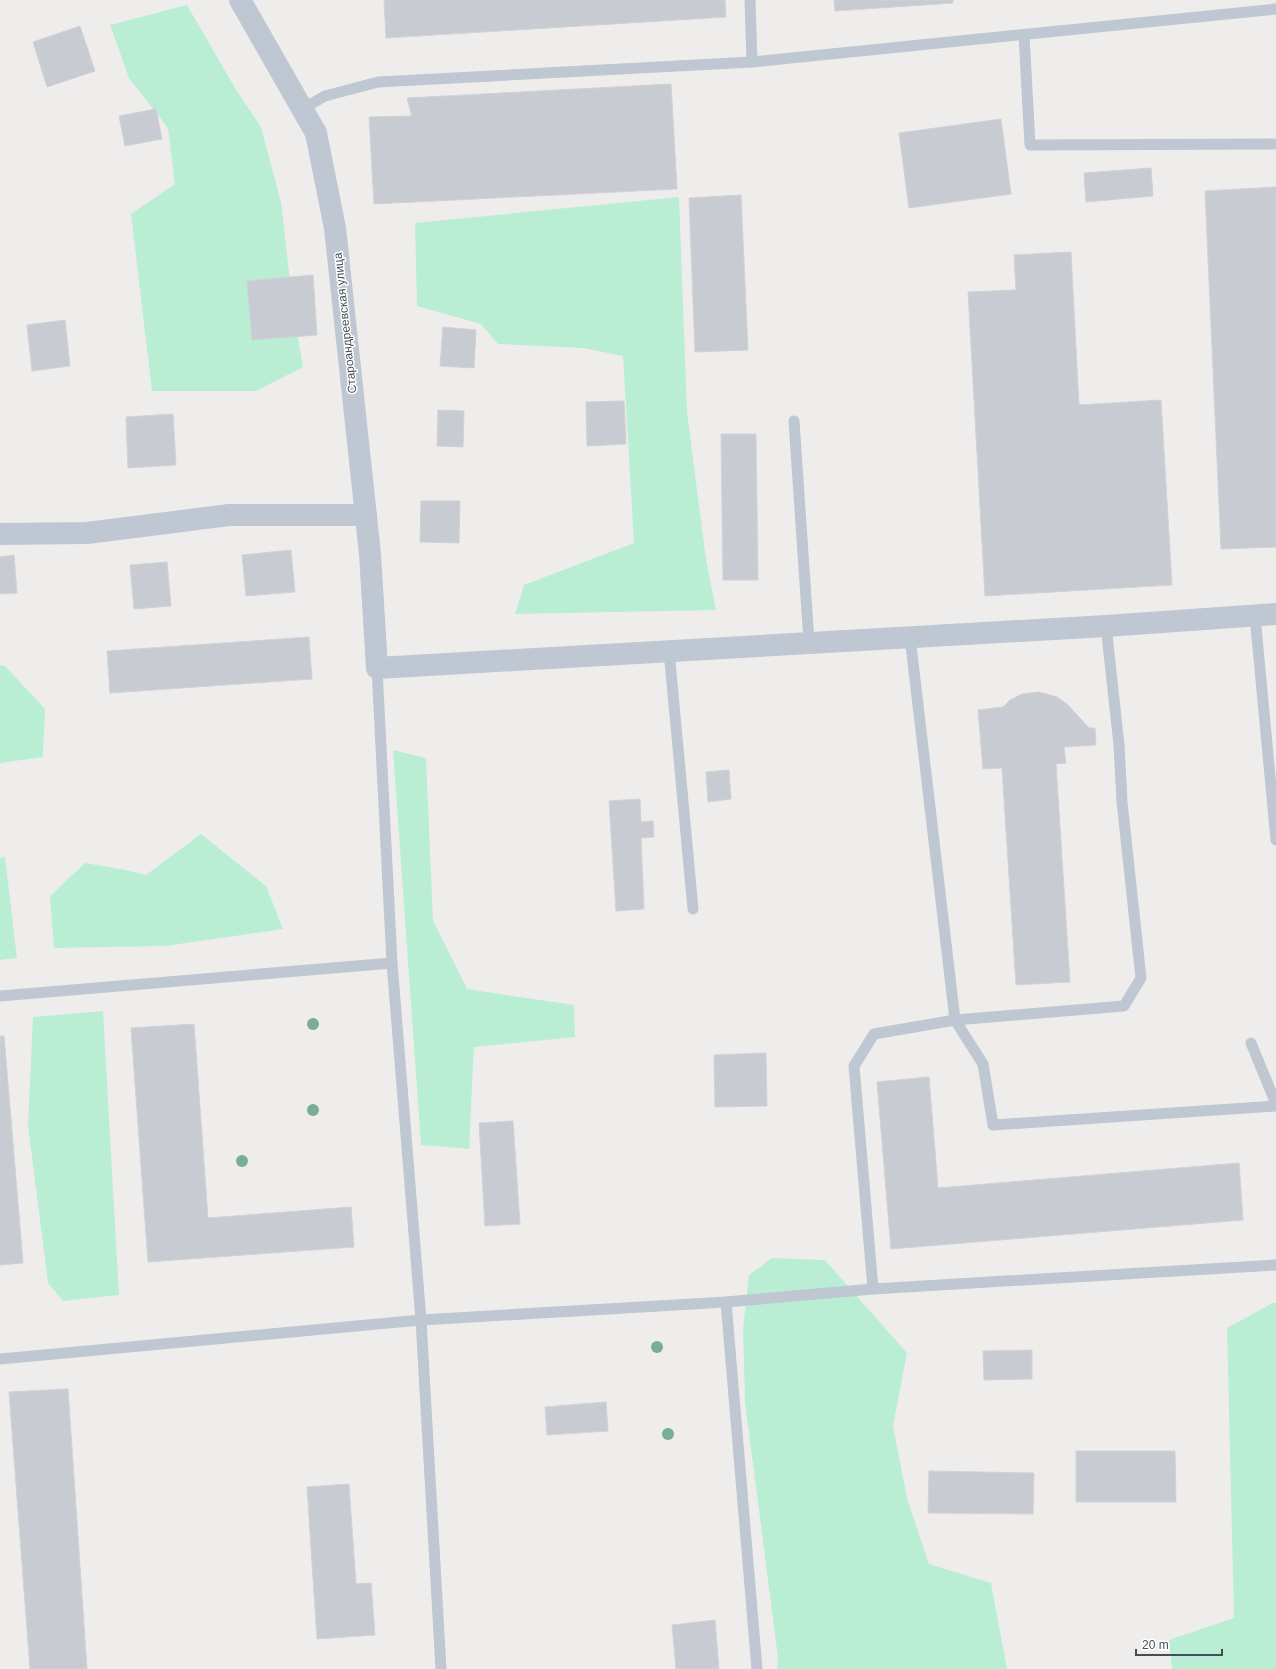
<svg xmlns="http://www.w3.org/2000/svg" width="1276" height="1669" viewBox="0 0 1276 1669" font-family="Arial,sans-serif">
	<rect width="100%" height="100%" fill="#efedec"/>
	<g fill="#b9eed4">
		<path d="M187,5l48,83 26,39 20,75 13,113 9,52 -47,24h-104l-21,-177 44,-30 -7,-56 -39,-50 -19,-53z"/>
		<path d="M679,197l8,215 19,147 10,51 -201,4 9,-29 110,-42 -11,-187 -40,-8 -85,-4 -17,-20 -64,-18 -2,-83z"/>
		<path d="M0,665l5,1 40,43 -2,48 -43,6z"/>
		<path d="M393,750l33,8 7,162 34,69 107,16 1,32 -101,10 -5,102 -48,-4z"/>
		<path d="M201,834l65,52 17,43 -118,17 -111,2 -4,-52 35,-33 41,7 20,5z"/>
		<path d="M5,857l12,101 -17,2v-102z"/>
		<path d="M103,1011l16,284 -56,6 -15,-18 -20,-158 5,-108z"/>
		<path d="M772,1258l53,2 82,93 -14,73 14,72 22,66 62,19 16,86h-230l1,-11 -33,-256 -2,-73 6,-54z"/>
		<path d="M1273,1303h3v366h-104l-3,-29 65,-22 -7,-290z"/>
	</g>
	<g fill="#c9cbd2" stroke="#d0d2d8">
		<path d="M384,0h341l1,17 -340,21z"/>
		<path d="M834,0h119v3l-118,8z"/>
		<path d="M80,26l15,45 -48,16 -14,-45z"/>
		<path d="M671,84l6,105 -303,15 -5,-87 43,-1 -5,-18z"/>
		<path d="M156,109l6,30 -37,7 -6,-30z"/>
		<path d="M1001,119l10,75 -102,14 -10,-75z"/>
		<path d="M1151,168l2,28 -67,6 -2,-29z"/>
		<path d="M1276,187v360l-55,2 -16,-358z"/>
		<path d="M741,195l7,155 -53,2 -6,-154z"/>
		<path d="M1071,252l8,153 82,-5 11,185 -187,11 -17,-304 48,-2 -2,-35z"/>
		<path d="M313,275l4,60 -65,5 -5,-59z"/>
		<path d="M65,320l5,46 -38,5 -5,-46z"/>
		<path d="M443,327l33,3 -2,38 -34,-2z"/>
		<path d="M624,401l2,43 -39,2 -1,-44z"/>
		<path d="M438,410l26,1 -1,36 -26,-1z"/>
		<path d="M173,414l3,51 -48,3 -2,-51z"/>
		<path d="M721,434h35l2,146h-35z"/>
		<path d="M421,501h39l-1,42 -39,-1z"/>
		<path d="M291,550l4,42 -49,4 -4,-41z"/>
		<path d="M14,555l3,38 -17,1v-37z"/>
		<path d="M167,562l4,44 -37,3 -4,-44z"/>
		<path d="M309,637l3,42 -202,14 -3,-42z"/>
		<path d="M1039,692l18,5 10,7 22,24h6l1,17 -32,2 2,16 -10,1 14,218 -54,3 -14,-217 -19,1 -5,-59 25,-3 7,-7 12,-6z"/>
		<path d="M729,770l2,29 -23,3 -2,-30z"/>
		<path d="M640,799l1,23 12,-1 1,16 -13,1 3,71 -28,2 -7,-110z"/>
		<path d="M194,1024l14,194 143,-11 3,40 -206,15 -17,-234z"/>
		<path d="M0,1036h4l19,227 -23,2z"/>
		<path d="M766,1053l1,53 -52,1 -1,-52z"/>
		<path d="M929,1077l9,111 301,-25 4,57 -352,29 -14,-167z"/>
		<path d="M513,1121l7,103 -35,2 -6,-103z"/>
		<path d="M1032,1350v29l-48,1 -1,-29z"/>
		<path d="M68,1389l19,280h-57l-21,-277z"/>
		<path d="M606,1402l2,29 -61,4 -2,-28z"/>
		<path d="M1076,1451h99l1,51h-100z"/>
		<path d="M929,1471l105,2 -1,41 -105,-1z"/>
		<path d="M349,1484l7,100 15,-1 4,52 -58,4 -10,-152z"/>
		<path d="M715,1620l4,49h-43l-4,-44z"/>
	</g>
	<g fill="none" stroke-linecap="round" stroke-linejoin="round">
		<g stroke="#bfc7d2" stroke-width="11">
			<path d="M750,0l2,62"/>
			<path d="M1024,35l6,110 246,-1"/>
			<path d="M302,109l23,-13 53,-14 374,-20 524,-53"/>
			<path d="M794,421l15,221"/>
			<path d="M1255,616l21,224"/>
			<path d="M1106,626l13,119 3,57 19,176 -17,28 -169,14 28,44 10,61 283,-19"/>
			<path d="M669,651l24,258"/>
			<path d="M377,668l15,295 29,357 20,349"/>
			<path d="M0,996l392,-33"/>
			<path d="M1251,1043l25,61"/>
			<path d="M873,1289l-19,-223 20,-32 81,-14 -45,-383"/>
			<path d="M726,1302l31,367"/>
			<path d="M0,1359l421,-39 305,-18 147,-13 403,-24"/>
		</g>
		<g stroke="#bfc7d2" stroke-width="22">
			<path d="M240,0l76,133 19,95 35,326 7,114 729,-42 170,-12"/>
			<path d="M0,534l87,-1 142,-18h137"/>
		</g>
	</g>
	<g fill="#78ae98">
		<circle cx="313" cy="1024" r="6"/>
		<circle cx="313" cy="1110" r="6"/>
		<circle cx="242" cy="1161" r="6"/>
		<circle cx="657" cy="1347" r="6"/>
		<circle cx="668" cy="1434" r="6"/>
	</g>
	<g text-anchor="middle" stroke-width="3" stroke-linejoin="round" paint-order="stroke">
		<g font-size="12" fill="#454d5a" stroke="#fff">
			<text transform="translate(345 323) rotate(-96)" y="4">Староандреевская улица</text>
		</g>
	</g>
	<path d="M1136 1649v6h86v-6" fill="none" stroke="#454d5a" stroke-width="2"/>
	<text x="1142" y="1649" font-size="12" fill="#454d5a" stroke="#ffffff" stroke-width="3" paint-order="stroke">20 m</text>
</svg>
